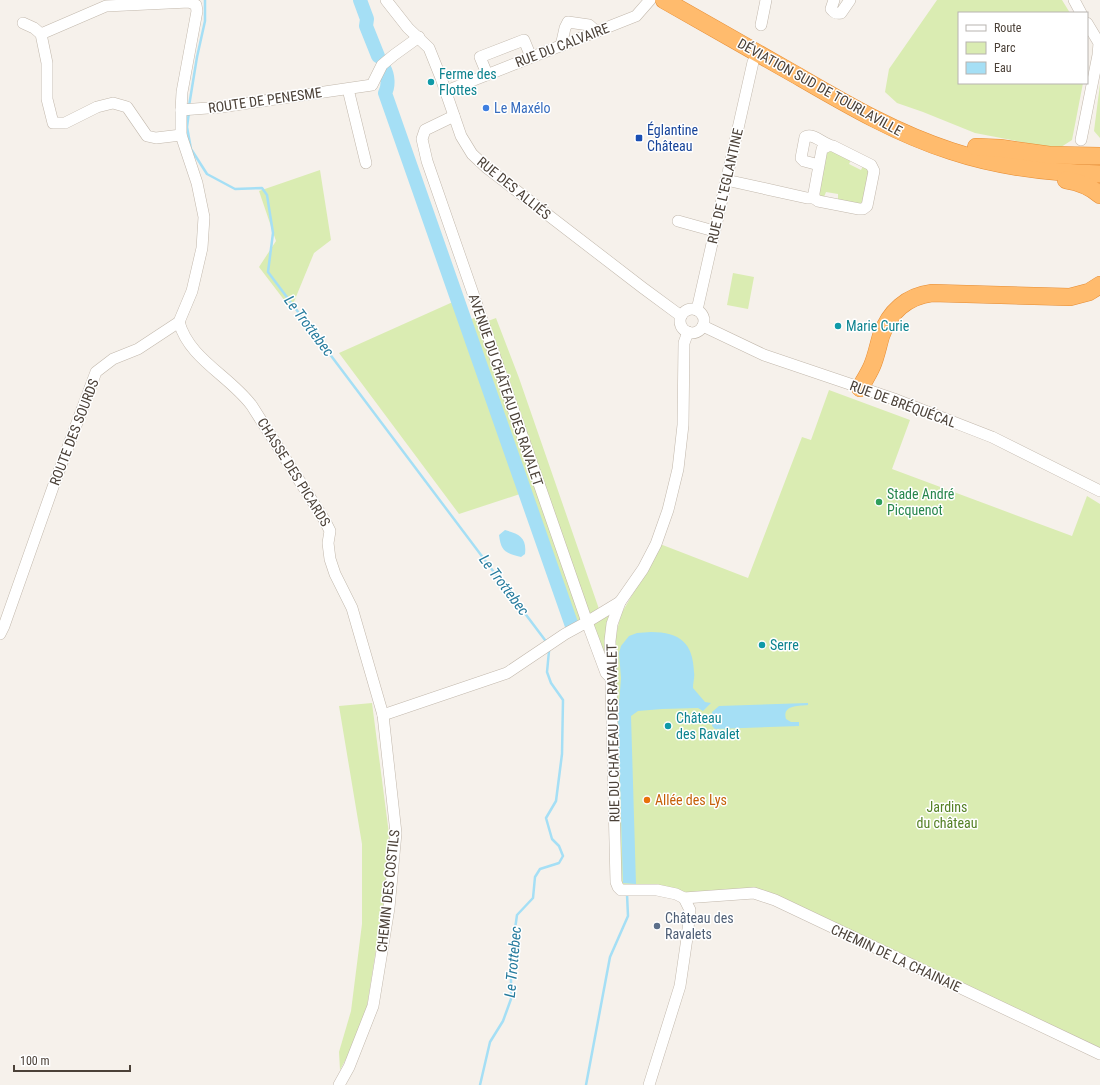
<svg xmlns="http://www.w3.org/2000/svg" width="1100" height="1085" viewBox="0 0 1100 1085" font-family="'Roboto Condensed',sans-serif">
	<rect width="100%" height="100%" fill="#f6f1eb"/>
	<g fill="#daecb2">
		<path d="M937,0h125l8,13h-111v70h124l-11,57 -14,9 -83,-16 -52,-21 -26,-9 -12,-11 4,-23z"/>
		<path d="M1100,84v54l-6,-7z"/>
		<path d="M829,150l22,10 -2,4 12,6 2,-4 6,3 -5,31 -5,5 -21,-5v-6l-12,-2 -2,5 -5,-1 5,-42z"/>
		<path d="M320,170l11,70 -17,13 -23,56 -32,-42 17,-26 -17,-50z"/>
		<path d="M733,273l21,4 -6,32 -21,-4z"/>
		<path d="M455,301l11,20 11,-4 3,7 16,-6 23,60 80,231 -27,17 -49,-133 -64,21 -120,-161z"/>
		<path d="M829,390l81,30 -18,49 180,67 15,-40 13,8v550l-325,-154 -85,-7 -31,-7 -36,-1 -3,-4 -5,-242 6,-25 31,-53 8,-17 88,34 54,-141 9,3z"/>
		<path d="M615,609l-7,55 -17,-42z"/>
		<path d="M372,703l17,131 -5,65 -17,107 -13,38 -14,26 -1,-18 12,-41 11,-87v-80l-23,-138z"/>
	</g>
	<g fill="#a5dff5">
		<path d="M505,530c14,4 22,7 20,24l-4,3c-15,-4 -20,-5 -22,-22z"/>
		<path d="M651,632c29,0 42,11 43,40 1,5 -1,10 -1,16l12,14 6,1 -8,8 -5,-3 -36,1 -24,2 -7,5 5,168 -13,-1 -5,-166 3,-39 -2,-25 2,-7 8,-10 8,-3z"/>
		<path d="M808,703v2c-10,1 -26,0 -22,14l5,3h8v4l-84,3 -3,-3v-14l7,-6z"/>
	</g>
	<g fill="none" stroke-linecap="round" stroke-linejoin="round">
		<g stroke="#a5dff5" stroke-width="2.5">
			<path d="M189,106l8,-49 8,-36v-21"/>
			<path d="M189,112l-2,15 4,22 16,25 28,15 27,-1 5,7 6,38 -5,39 277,368"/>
			<path d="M480,1085l10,-43 13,-21 8,-22v-42l6,-42 16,-17 2,-21 5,-8 19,-6 4,-7 -4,-10 -7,-7 -6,-21 10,-17 6,-47 1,-54 -12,-17 -4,-11 2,-21"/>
			<path d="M586,1085l24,-128 18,-41 -1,-22"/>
		</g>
		<g stroke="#a5dff5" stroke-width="14">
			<path d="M360,0l7,19 -1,7 12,30"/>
			<path d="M384,68c4,7 5,18 1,25l187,533"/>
		</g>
		<defs>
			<g id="minor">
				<path d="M386,0l22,28 21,20 12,30 20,58 11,18 15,14 156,120 38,28"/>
				<path d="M834,0l-3,9c3,4 5,5 10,4l9,-13"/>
				<path d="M1074,0l7,13"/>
				<path d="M23,23l11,5 7,6 6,29v36l6,24h12l32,-16 16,-4 14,4 20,29 9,2 25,-3"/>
				<path d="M761,25l5,-25"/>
				<path d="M561,46l4,-18 3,-6 21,3 8,7"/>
				<path d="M487,74l-7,-17 44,-17 7,17"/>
				<path d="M348,89l18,74"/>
				<path d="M446,91l190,-75 14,-16"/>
				<path d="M181,110l40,-3 151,-22 10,-20 12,-10 25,-18"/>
				<path d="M454,116l-29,14 -3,9 5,22 160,461 19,51 3,3"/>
				<path d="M1081,140l17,-85 1,-12 -12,-20"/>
				<path d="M819,165l-15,-4 -3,-3 4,-21c8,-5 19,8 28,9l38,19 3,6 -7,35 -4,3h-4l-41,-8 -4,-3v-5l8,-44 6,-3"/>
				<path d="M726,180l81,18h7"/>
				<path d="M678,221l36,10"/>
				<circle cx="692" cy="321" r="12"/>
				<path d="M697,310l56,-248"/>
				<path d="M179,322c10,37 51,54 73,84l73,115 5,10 -2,12 2,16 5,15 17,34 31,107 13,118 -7,75 -16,98 -24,61 -10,18"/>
				<path d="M703,326l61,29 133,45 95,37 108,54"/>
				<path d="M0,634l4,-8 49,-139 43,-115 17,-13 25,-10 41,-27 13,-31 10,-43 2,-31 -7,-34 -16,-48v-25l1,-18 15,-81 -1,-6 -7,-3 -83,4 -65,28"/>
				<path d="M383,715l124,-42 58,-39 22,-12 33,-20"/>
				<path d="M684,898l70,-5 21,7 325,154"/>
				<path d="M649,1085l31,-99 7,-48 3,-28 -6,-12 -8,-4 -19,-4h-36l-3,-3 -2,-5 -6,-241 2,-17 8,-22 23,-33 13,-25 12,-34 10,-41 5,-44 1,-82 4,-11"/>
			</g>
			<g id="highway">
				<path d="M664,0c44,25 88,50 132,75 50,29 99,58 155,76 48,16 98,22 149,23"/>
				<path d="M976,147l24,1 49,7 51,1"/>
				<path d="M1066,180c13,2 24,6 34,15"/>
				<path d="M860,388c4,-7 9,-15 12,-22 4,-9 6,-20 9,-30 8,-24 26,-40 51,-43l138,4 19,-5 11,-7"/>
			</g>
		</defs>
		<use href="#minor" stroke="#c2b8ac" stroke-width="12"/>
		<use href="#highway" stroke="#e68d34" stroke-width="18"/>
		<use href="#minor" stroke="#fff" stroke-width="11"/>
		<use href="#highway" stroke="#ffbb6d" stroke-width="17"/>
	</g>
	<g fill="#0f9aa8" stroke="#fff" stroke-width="1.5">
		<circle cx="431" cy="82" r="4"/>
		<circle cx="838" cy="326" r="4"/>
		<circle cx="762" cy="645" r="4"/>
		<circle cx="668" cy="726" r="4"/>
	</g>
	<circle fill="#3f7fe0" stroke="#fff" stroke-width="1.5" cx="486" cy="108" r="4"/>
	<rect fill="#1a4fb4" stroke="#fff" stroke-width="1.5" x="635" y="134" width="8" height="8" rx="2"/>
	<circle fill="#2e9e5b" stroke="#fff" stroke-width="1.5" cx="879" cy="502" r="4"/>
	<circle fill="#e8710a" stroke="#fff" stroke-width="1.5" cx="647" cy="800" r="4"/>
	<circle fill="#5c6f8a" stroke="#fff" stroke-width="1.5" cx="657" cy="926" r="4"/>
	<g text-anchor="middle" stroke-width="3" stroke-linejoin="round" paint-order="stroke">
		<g font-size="14" fill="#4b4138" stroke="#fff">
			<text transform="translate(562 45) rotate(-21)" y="5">RUE DU CALVAIRE</text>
			<text transform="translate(820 87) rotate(29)" y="5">DÉVIATION SUD DE TOURLAVILLE</text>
			<text transform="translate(265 100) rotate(-8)" y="5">ROUTE DE PENESME</text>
			<text transform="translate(725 186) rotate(-77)" y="5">RUE DE L'EGLANTINE</text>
			<text transform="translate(514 188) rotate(39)" y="5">RUE DES ALLIÉS</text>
			<text transform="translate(506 390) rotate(71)" y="5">AVENUE DU CHÂTEAU DES RAVALET</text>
			<text transform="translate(903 404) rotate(20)" y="5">RUE DE BRÉQUÉCAL</text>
			<text transform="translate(74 432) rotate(-69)" y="5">ROUTE DES SOURDS</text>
			<text transform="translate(294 472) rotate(58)" y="5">CHASSE DES PICARDS</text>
			<text transform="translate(613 733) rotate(-91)" y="5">RUE DU CHATEAU DES RAVALET</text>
			<text transform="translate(388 891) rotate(-84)" y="5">CHEMIN DES COSTILS</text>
			<text transform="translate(896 958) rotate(25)" y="5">CHEMIN DE LA CHAINAIE</text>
		</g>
		<g font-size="14" fill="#0d838f" stroke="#fff" text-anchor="start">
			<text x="439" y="79">Ferme des<tspan x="439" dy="16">Flottes</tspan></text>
			<text x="846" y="331">Marie Curie</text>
			<text x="770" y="650">Serre</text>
			<text x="676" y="723">Château<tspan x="676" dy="16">des Ravalet</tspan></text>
		</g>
		<g font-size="14" fill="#366cbe" stroke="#fff" text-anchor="start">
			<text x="494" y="113">Le Maxélo</text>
		</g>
		<g font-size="14" fill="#164399" stroke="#fff" text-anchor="start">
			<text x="647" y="135">Églantine<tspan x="647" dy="16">Château</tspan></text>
		</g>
		<g font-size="14" fill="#27864d" stroke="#fff" text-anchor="start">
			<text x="887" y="499">Stade André<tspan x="887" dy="16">Picquenot</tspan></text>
		</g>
		<g font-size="14" fill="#c56008" stroke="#fff" text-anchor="start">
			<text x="655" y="805">Allée des Lys</text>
		</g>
		<g font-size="14" fill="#558126" stroke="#fff">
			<text x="947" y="812">Jardins<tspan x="947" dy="16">du château</tspan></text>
		</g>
		<g font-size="14" fill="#4e5e75" stroke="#fff" text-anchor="start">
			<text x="665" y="923">Château des<tspan x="665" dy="16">Ravalets</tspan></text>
		</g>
		<g font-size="15" font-style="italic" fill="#247a9c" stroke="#fff">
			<text transform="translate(309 326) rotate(53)" y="5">Le Trottebec</text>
			<text transform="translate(504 585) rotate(53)" y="5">Le Trottebec</text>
			<text transform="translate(513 962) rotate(-85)" y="5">Le Trottebec</text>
		</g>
	</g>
	<rect x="958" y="12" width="130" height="72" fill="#ffffff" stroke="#b7b3af"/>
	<rect x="966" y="25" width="20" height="6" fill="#ffffff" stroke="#b7b3af"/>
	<text x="994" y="32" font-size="12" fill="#4b4138">Route</text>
	<rect x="966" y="42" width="20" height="12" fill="#daecb2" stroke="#b7b3af"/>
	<text x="994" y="52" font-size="12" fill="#4b4138">Parc</text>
	<rect x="966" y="62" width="20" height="12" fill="#a5dff5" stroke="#b7b3af"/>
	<text x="994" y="72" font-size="12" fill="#4b4138">Eau</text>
	<path d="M14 1065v6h116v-6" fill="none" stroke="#4b4138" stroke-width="2"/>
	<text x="20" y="1065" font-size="12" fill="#4b4138" stroke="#ffffff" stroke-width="3" paint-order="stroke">100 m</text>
</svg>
